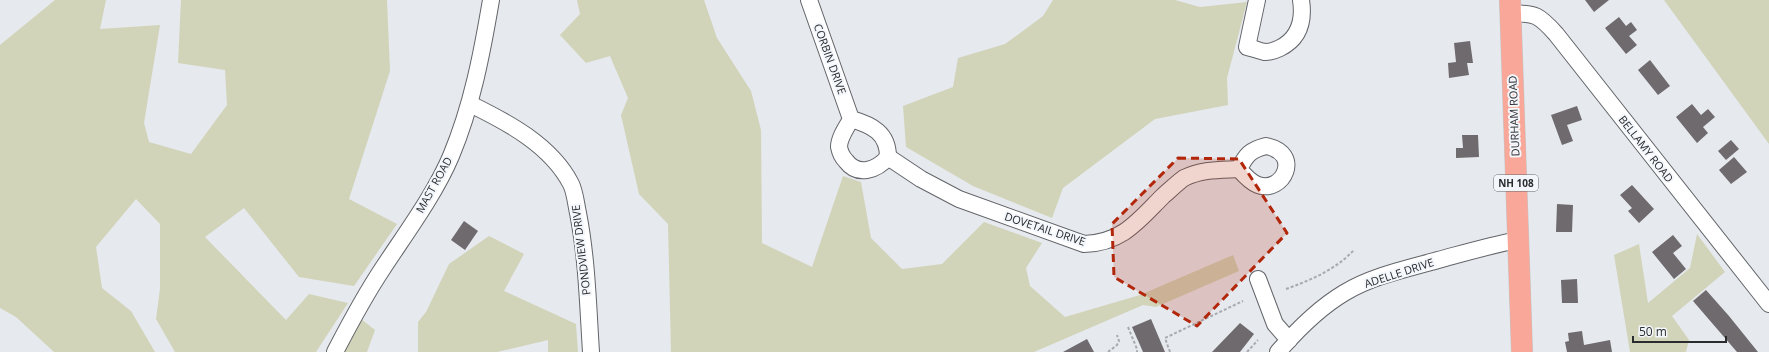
<svg xmlns="http://www.w3.org/2000/svg" width="1769" height="352" viewBox="0 0 1769 352" font-family="'Open Sans',sans-serif">
	<rect width="100%" height="100%" fill="#e6e9ee"/>
	<g fill="#d1d4b8">
		<path d="M55,0h51l-6,29 60,-4 -16,98 5,19 42,12 36,-49 -2,-35 -47,-7 3,-63h206l3,71 -41,128 48,25 -43,62 -55,-9 -55,-69 -39,29 81,83 23,-26 39,9 -32,49h-141l-19,-33 4,-30v-65l-24,-25 -40,48 6,41 29,23 24,41h-101l-38,-35 -16,-9v-263z"/>
		<path d="M577,0h127l13,38 34,53 10,39 1,113 50,24 31,-91 18,6 10,56 31,31 40,-5 42,-42 58,21 -16,25 4,18 35,31 75,-22 93,-40 6,16 -83,36 -13,-2 -109,47h-363l-3,-128 -29,-30 -18,-79 7,-17 -18,-42 -24,7 -26,-28 20,-21z"/>
		<path d="M1053,0h122l25,7 47,-5 -20,76 1,27 -73,14 -92,69 -11,30 -79,-32 -67,-39 -3,-41 50,-19 5,-29 47,-14 38,-28z"/>
		<path d="M1664,0h105v144z"/>
		<path d="M1697,234l28,38 -53,44 17,24 -3,12h-56l-16,-97 25,-11 9,59 42,-35z"/>
		<path d="M489,236l35,18 -20,37 72,33 2,28h-30v-12l-51,12h-79v-30l8,-10 23,-48z"/>
		<path d="M361,319l14,11 -8,22h-25z"/>
	</g>
	<g fill="#6e6a6d">
		<path d="M1585,0h24l-15,12z"/>
		<path d="M1619,17l7,9 5,-4 6,8 -8,6 8,9 -11,9 -21,-26z"/>
		<path d="M1470,41l3,22h-6l2,12 -20,3 -1,-15 8,-1 -2,-19z"/>
		<path d="M1650,60l20,26 -12,9 -20,-25z"/>
		<path d="M1692,104l9,11 7,-6 7,8 -12,10 5,6 -11,10 -21,-26z"/>
		<path d="M1577,106l5,14 -15,5 6,16 -11,4 -11,-30z"/>
		<path d="M1462,135h16l1,22 -23,1v-10h7z"/>
		<path d="M1731,140l8,9 -13,11 -8,-9z"/>
		<path d="M1734,157l13,15 -16,12 -12,-14z"/>
		<path d="M1632,185l22,24 -15,14 -11,-12 4,-3 -12,-13z"/>
		<path d="M1557,204l16,1 -1,27h-16z"/>
		<path d="M464,221l14,10 -13,19 -14,-10z"/>
		<path d="M1673,235l9,11 -9,7 13,16 -12,10 -22,-27z"/>
		<path d="M1577,279l1,24h-16l-1,-23z"/>
		<path d="M1706,290l23,26 29,36h-21l-44,-51z"/>
		<path d="M1151,319l14,33h-22l-11,-25z"/>
		<path d="M1240,323l14,11 -14,18h-28z"/>
		<path d="M1582,331l2,14 26,-5 2,12h-45l-2,-10 4,-1 -1,-8z"/>
		<path d="M1087,339l7,13h-31z"/>
	</g>
	<g fill="none" stroke-linecap="round" stroke-linejoin="round">
		<defs>
			<g id="minor">
				<path d="M809,0l42,119c-4,8 -12,18 -12,28 1,5 4,11 7,14 12,16 31,9 42,-4 0,-24 -16,-32 -37,-38"/>
				<path d="M1257,0l-10,47c6,1 12,4 18,5 5,0 11,-2 15,-4 20,-10 24,-28 21,-48"/>
				<path d="M1511,14c24,-2 29,2 45,20l213,270"/>
				<path d="M470,104c37,18 81,41 101,80 4,8 5,20 7,29 9,46 10,93 13,139"/>
				<path d="M1266,146c37,7 17,48 -8,39 -8,-3 -14,-10 -19,-16 7,-14 11,-19 27,-23z"/>
				<path d="M888,157l33,22 38,20 125,45c38,-1 54,-23 79,-48 7,-6 14,-13 21,-18 18,-9 36,-8 55,-9"/>
				<path d="M1258,279l17,45 14,16"/>
				<path d="M335,352c15,-29 30,-57 48,-84 23,-35 52,-74 68,-112 21,-50 31,-103 40,-156"/>
				<path d="M1278,352c19,-22 41,-44 66,-59 28,-17 62,-24 94,-33 26,-7 53,-15 80,-20"/>
			</g>
			<path id="major" d="M1510,0l12,352"/>
		</defs>
		<use href="#minor" stroke="#626569" stroke-width="18"/>
		<use href="#major" stroke="#c3c4c4" stroke-width="22"/>
		<g stroke="#a8aaae" stroke-width="2" stroke-dasharray="3 2" stroke-linecap="butt">
			<path d="M1286,289c25,-9 49,-19 68,-39"/>
			<path d="M1128,327l9,22v3"/>
			<path d="M1108,352l9,-7 2,-4 -2,-6"/>
			<path d="M1170,352l-5,-14 78,-37"/>
			<path d="M1247,352l11,-12"/>
		</g>
		<use href="#minor" stroke="#fff" stroke-width="16"/>
		<use href="#major" stroke="#f9a798" stroke-width="21"/>
	</g>
	<path fill="#b2260a" fill-opacity="0.2" stroke="#b2260a" stroke-width="3" stroke-dasharray="8 5" stroke-linejoin="round" d="M1178,158l61,1 48,74 -90,93 -83,-49 -2,-53z"/>
	<g text-anchor="middle" stroke-width="4" stroke-linejoin="round" paint-order="stroke">
		<rect fill="#f3f7fb" stroke="#66686b" stroke-width="1" x="1494" y="175" width="44" height="16" rx="3"/>
		<g font-size="10" font-weight="bold" fill="#2a2b2d">
			<text x="1516" y="187">NH 108</text>
		</g>
		<g font-size="11" fill="#2a2b2d" stroke="#f3f7fb">
			<text transform="translate(830 59) rotate(70)" y="4">CORBIN DRIVE</text>
			<text transform="translate(1514 116) rotate(-92)" y="4">DURHAM ROAD</text>
			<text transform="translate(1646 149) rotate(52)" y="4">BELLAMY ROAD</text>
			<text transform="translate(434 185) rotate(-61)" y="4">MAST ROAD</text>
			<text transform="translate(1045 229) rotate(18)" y="4">DOVETAIL DRIVE</text>
			<text transform="translate(581 250) rotate(-97)" y="4">PONDVIEW DRIVE</text>
			<text transform="translate(1399 273) rotate(-18)" y="4">ADELLE DRIVE</text>
		</g>
	</g>
	<path d="M1633 336v6h93v-6" fill="none" stroke="#2a2b2d" stroke-width="2"/>
	<text x="1639" y="336" font-size="12" fill="#2a2b2d" stroke="#f3f7fb" stroke-width="3" paint-order="stroke">50 m</text>
</svg>
